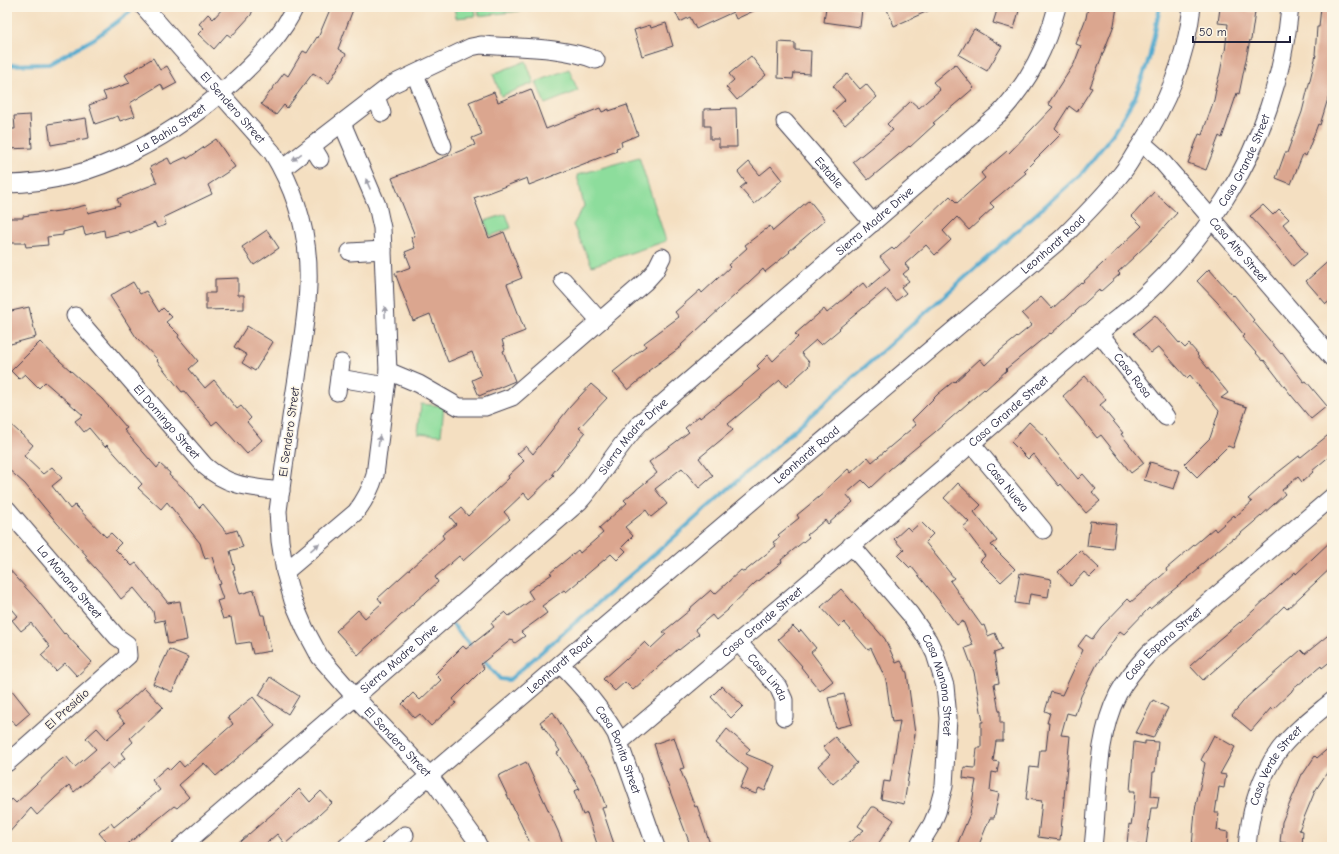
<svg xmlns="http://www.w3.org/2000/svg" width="1339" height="854" viewBox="0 0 1339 854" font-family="'Comic Neue',sans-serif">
	<rect width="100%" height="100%" fill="#fcf5e5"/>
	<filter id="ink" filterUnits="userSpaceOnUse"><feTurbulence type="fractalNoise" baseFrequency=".025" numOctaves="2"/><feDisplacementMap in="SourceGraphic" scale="8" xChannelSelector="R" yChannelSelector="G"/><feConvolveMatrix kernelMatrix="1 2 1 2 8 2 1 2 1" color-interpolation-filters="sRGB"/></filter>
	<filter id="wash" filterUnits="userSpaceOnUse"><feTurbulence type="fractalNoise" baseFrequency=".012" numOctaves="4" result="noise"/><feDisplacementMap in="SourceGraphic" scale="16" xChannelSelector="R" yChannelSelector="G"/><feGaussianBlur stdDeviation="0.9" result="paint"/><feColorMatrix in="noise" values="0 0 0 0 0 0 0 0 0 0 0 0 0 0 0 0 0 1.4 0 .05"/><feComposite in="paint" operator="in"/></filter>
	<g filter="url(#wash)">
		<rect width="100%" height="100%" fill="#f4dfc1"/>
		<g fill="#8ddd9c" stroke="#58806c">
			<path d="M454,7h21l1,9 -20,2z"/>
			<path d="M478,7h75l-74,9z"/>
			<path d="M526,61l8,22 -33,13 -8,-22z"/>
			<path d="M569,69l9,22 -33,13 -9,-22z"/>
			<path d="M639,157l27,84 -74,25 -19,-41 11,-19 -7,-31z"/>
			<path d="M506,214l5,14 -21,8 -5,-15z"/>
			<path d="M421,404l23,2 -3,29 -23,-2z"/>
		</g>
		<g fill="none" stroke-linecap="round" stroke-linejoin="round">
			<g stroke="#52aacf" stroke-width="4">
				<path d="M7,65l42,-1 46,-26 35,-26"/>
				<path d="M453,625l21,24"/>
				<path d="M481,657l19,22 9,1 163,-141 411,-367 29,-37 23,-38 14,-38 11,-52"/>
			</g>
		</g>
		<g id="blocks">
			<g fill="#dba68f">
				<path d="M224,7h30l-3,8 -20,22 -4,-3 -13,15 -16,-15 6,-6 -5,-4 9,-10 5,5z"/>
				<path d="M331,7h23l-16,42 8,5 -17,29 -16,-10 -26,35 -3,-3 -8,10 -15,-11 23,-31 4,3 15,-25 4,2 10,-16 1,1z"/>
				<path d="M673,7h89l-26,12 -3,-7 -37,17 -6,-12 -10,5z"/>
				<path d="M826,7h24l12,2 -2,18 -36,-5z"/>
				<path d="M886,7h51l-43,19z"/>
				<path d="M998,7h22l-6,22 -21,-6z"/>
				<path d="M1088,7h29l-3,18 -24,62 2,1 -15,24 -8,-6 -14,22 6,6 -37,37 2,2 -36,30 4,4 -25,23 -12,-13 -14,14 8,9 -16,15 -9,-10 -21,19 4,5 -6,5 6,7 -8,6 5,6 -10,8 -10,-12 -47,39 1,1 -19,16 -5,-5 -15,13 8,9v4l-23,21 -6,-7 -52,44 5,6 -34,28 14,18 -14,12 -17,-20 -27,21 12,15 -16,13 -5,-7 -21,17 8,9 -11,11 4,4 -9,9 -6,-6 -45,38 -2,-2 -22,16 5,7 -26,19 4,4 -10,7 -3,-4 -31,25 3,4 -31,31 3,4 -25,23 -11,-12 -5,4 -13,-14 11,-11 7,7 21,-20 -6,-6 28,-28 3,3 28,-22 -3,-4 14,-11 4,4 24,-17 -5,-8 24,-17 -2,-1 28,-23 2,3 23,-20 -4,-5 28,-25 -3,-3 33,-27 -8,-11 40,-30 -4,-4 14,-12 1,2 14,-11v1l46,-39 -3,-3 11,-11 5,6 25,-24 -3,-3 29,-25 3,4 36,-30 4,5 23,-19 -10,-12 12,-9 2,2 56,-54 7,7 28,-25 -4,-5 26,-22 2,2 44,-46 -5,-3 26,-40 7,-18 -5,-2 10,-26z"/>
				<path d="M1321,7h11v86l-2,-1 -10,33 -2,-1 -12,32 -3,-2 -12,30 -15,-6 9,-25h2l15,-41 7,-28 7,-29h-1l2,-28h2z"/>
				<path d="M1220,8l35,4 -4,28h-1l-11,54 -2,-1 -15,45 -3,-2 -13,34 -18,-7 11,-29 3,1 12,-35 2,-10h-1l5,-17 4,-21h1l3,-28 -10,-1z"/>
				<path d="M666,23l7,23 -31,10 -8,-26 16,-5 1,3z"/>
				<path d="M974,29l28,17 -15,25 -28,-16z"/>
				<path d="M779,42l16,1v7l16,1 -1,23 -16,-1 -1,6 -15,-1z"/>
				<path d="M751,56l15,19 -29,25 -11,-13 8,-7 -5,-6z"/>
				<path d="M153,58l7,12 7,-4 10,17 -13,7 -3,-6 -31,19 5,13 -15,5 -2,-5 -23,8 -6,-19 17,-6 -3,-7 27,-9 -5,-8z"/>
				<path d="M955,64l19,24 -41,35 2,1 -25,23 -1,-1 -41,34 -15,-18 40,-32 -6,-6 24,-23 8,7 21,-18 -7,-8z"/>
				<path d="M847,74l13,15 6,-5 11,13 -32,28 -12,-14 12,-11 -12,-14z"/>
				<path d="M531,89l15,40 54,-21 2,4 7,-3v2l18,-6 11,30 -17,7 1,4 -6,2 1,3 -88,34 -2,-7 -53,20 15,40 15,-6 18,46 -15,6 18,47 -23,9 3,10 -2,1 12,30 -36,15 -7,-16 9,-4 -9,-24 -24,10 -18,-48 -17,7 -18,-48 16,-6 -6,-15 10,-4 -4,-11 4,-1 -23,-58 83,-33 -3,-7 10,-4 -13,-32 25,-10 4,10z"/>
				<path d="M736,108l1,39h-18v-8h-9v-13h-6v-17z"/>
				<path d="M30,115l2,33 -25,1v-20h8l-1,-13z"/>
				<path d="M86,118l3,20 -38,7 -3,-21z"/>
				<path d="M216,139l19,28 -27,18 4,9 -48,23 2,8 -9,3 -2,-5 -25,10 -1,-2 -24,6 -1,-7 -19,5 -2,-8 -20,5v3l-16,2 1,8 -22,2 -1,-4h-18v-25h16v-2l43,-6 20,-5 2,8 32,-8 -3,-6 40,-16 -7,-16 18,-9 3,6 15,-7 1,2z"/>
				<path d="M749,162l11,13 11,-9 11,14 -28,24 -14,-16 6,-5 -8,-11z"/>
				<path d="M1154,192l23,21 -22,24 -37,35 2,2 -20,18 -1,-2 -48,44 -1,-1 -44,36 1,1 -22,20 -1,-1 -49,43 -45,37 -20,19 -8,-8 -16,14 7,8 -25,22 -3,-4 -18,15 2,2 -28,23 1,2 -27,21 -27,26v1l-12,10 -4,-5 -17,14 4,5 -20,16 -1,-1 -45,41 -8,-8 -10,9 -12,-12 22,-20 1,1 19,-18 6,6 15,-14 -3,-2 27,-22 -1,-1 22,-19 4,4 26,-24 3,2 32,-26 -3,-4 7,-5 -2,-2 21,-17 -2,-3 28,-23 -1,-1 24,-22 3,4 17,-16 4,5 44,-37 -4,-5 26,-26 16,-13 1,1 25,-23 5,6 16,-15 31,-25 -10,-11 19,-17 11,12 29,-27 1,1 60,-57 -10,-10z"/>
				<path d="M809,200l16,20 -36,31 1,1 -25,20 -2,-3 -82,76 1,1 -34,25 1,1 -21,18 -15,-18 33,-26 -2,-3 35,-26 -4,-5 25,-22 2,3 28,-26 -2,-2 19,-17 -2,-3 25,-19 3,5z"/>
				<path d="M1263,205l10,10 6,-6 10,10 -6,5 24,30 -14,12 -22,-27 -21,-23z"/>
				<path d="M267,230l12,18 -25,17 -12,-18z"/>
				<path d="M1332,258v41l-6,5 -20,-23z"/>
				<path d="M1209,269l24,27 1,-1 20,25 -1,1 28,33 1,-1 22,29 2,-1 21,25 -16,13 -20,-24 -27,-35 -1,1 -21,-24 2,-2 -26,-32 -21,-22z"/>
				<path d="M238,278v17h6v14l-38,1v-17h9v-14z"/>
				<path d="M133,282l7,12 6,-3 13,21 4,-4 9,9 -6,5 13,13 -1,2 20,24 -9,8 16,19 9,-8 23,29 4,-3 10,12 -4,4 15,18 -15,14 -30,-33 -5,4 -28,-34 -2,1 -25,-31 1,-1 -22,-23 -26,-41z"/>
				<path d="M29,307l7,30 -29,8v-33z"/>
				<path d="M1155,315l24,28v-1l6,6 4,-4 9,10 -1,1 31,38 -7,5 26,9 -14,41 -5,-2 -31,31 -13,-13 26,-26 9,-27 -29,-36 -3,3 -28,-31 -8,6 -17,-20z"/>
				<path d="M247,326l26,16 -18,29 -13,-8 5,-8 -13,-8z"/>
				<path d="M40,342l20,19 42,38 25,29 -3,2 33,38 3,-4 10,9 -1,2 15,14 15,19 4,-4 24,29 10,-3 6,17 -13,4 5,19 -2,1 7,23 14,-4 7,25h3l7,36 -18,3 -3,-12 -14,2 -5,-27 -8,2 -6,-18 6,-2 -5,-14 3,-1 -9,-27 -7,2 -5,-16 -33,-41 -6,7 -23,-21 4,-4 -35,-39 -2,2 -16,-19 -5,4 -9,-11 8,-6 -38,-33 -6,6 -14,-14 -6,5 -8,-8z"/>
				<path d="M1085,376l21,24 -6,5 23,28 -2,1 23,29 -13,10 -30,-38 -4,3 -34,-42z"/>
				<path d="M591,384l16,14 -28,30 6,5 -33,41 2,1 -25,24 -5,-6 -20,19 6,7 -47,42 -4,-5 -24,21 3,5 -11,10v-1l-69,64 -22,-24 22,-21 7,8 17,-15 -4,-5 66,-60 -2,-3 14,-11 -6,-7 11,-9 7,8 41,-38 -1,-2 16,-15 -7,-7 9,-8 7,8 36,-46z"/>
				<path d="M7,421l26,24 -9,11 19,18 9,-7 10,11 -10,8 18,23 5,-4 31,32 5,-4 10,10 -6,6 17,17 4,-3 32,40 12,-2 7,39 -19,4 -4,-24 -9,2 -2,-11 -19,-23 -13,11 -14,-18 -22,-24 2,-1 -30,-33 -32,-39 -18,-16z"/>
				<path d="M1029,422l18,17 -1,1 32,39 5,-5 13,15 -4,3 8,9 -14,12 -25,-29 -2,2 -26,-32 -5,5 -17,-17z"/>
				<path d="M1332,432v22l-20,17 1,1 -11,10 -4,-5 -16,13 3,4 -24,22 -27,23 -1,-1 -35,29 1,2 -49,40 -1,-1 -25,26 -4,-3 -23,33 -16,32 -6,19 -8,-2 -6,22 9,1 -10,104 -22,-3 4,-36 -16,-2 4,-32 8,1 2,-18h6l3,-27h-2l3,-10 -5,-2 6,-19 11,3 21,-45 -5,-4 8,-11 6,4 9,-12 27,-28 3,3 36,-31 -1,-2 48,-41 2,3 18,-16 1,2 17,-15 -4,-3 23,-21 28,-22 2,1z"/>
				<path d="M1150,462l30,9 -6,18 -30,-9z"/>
				<path d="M958,483l23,22 -7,7 23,29 -6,4 24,24 -14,13 -21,-21 5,-5 -22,-29 6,-5 -25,-24z"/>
				<path d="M1090,521l26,3 -3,25 -26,-3z"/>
				<path d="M921,522l12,12 -8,8 29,36 -4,3 32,45 2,-1 4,11 7,-3 7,17 -8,3 5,30 -5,1 5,27h1v12h3v18h-7l-3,20 6,1 -2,11 -5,-1 -2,19 9,2 -5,25h-4l-12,29h-22l14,-33 6,-34 -13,-2 1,-11 11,1 2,-20h4v-26h2l-9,-50 -9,-24 8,-3 -10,-24 -6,4 -17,-23 -29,-36 -1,2 -12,-12 6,-6 -10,-11 13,-12 4,4z"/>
				<path d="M1332,540v27l-45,42 -3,-3 -34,33 -47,41 -13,-14 27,-25 23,-19v1l55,-51 1,2z"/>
				<path d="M1080,550l19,18 -9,9 -6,-5 -13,14 -13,-14z"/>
				<path d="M7,567l30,33 27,34 1,-1 27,29 -15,14 -12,-13 -9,8 -15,-16 9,-8 -19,-24 -10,8 -9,-11 6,-4 -11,-13z"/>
				<path d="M1020,573l31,6 -3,18 -18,-3 -2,11 -13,-2z"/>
				<path d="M841,589l44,50 11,24 5,-2 6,12 8,61 -11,70 -23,-5 3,-18 6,1 10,-61 -8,1 -6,-42 -15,-32 -3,2 -24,-28 -5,5 -18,-20z"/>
				<path d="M793,626l6,6 2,-2 15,18 -5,4 22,29 -13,10 -19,-24 1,-1 -24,-27z"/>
				<path d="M1332,632v28l-10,8 -1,-2 -29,24v1l-20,19 -1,-2 -20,23 -19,-16 15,-18 54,-47 4,4z"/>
				<path d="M169,649l19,8 -16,35 -19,-8z"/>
				<path d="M270,677l29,19 -11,18 -29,-19z"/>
				<path d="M7,684l23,29 -14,12 -9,-11z"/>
				<path d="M722,686l21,20 -12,12 -20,-21z"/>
				<path d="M144,687l19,20 -33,31 3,4 -12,11 4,5 -12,11 -5,-6 -34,29 -5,-7 -32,30 -6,-7 -24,27v-30l5,-6 4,4 38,-36 -1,-1 13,-10 9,11 21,-18 -10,-11 11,-10 10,11 18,-16 -9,-10z"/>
				<path d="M844,694l8,30 -16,4 -8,-30z"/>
				<path d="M253,697l22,29 -59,50 -12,-13 -25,22 10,12 -12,11 -3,-2 -50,41h-13l-12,-14 12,-10 3,4 46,-37 -8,-10 15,-13 3,3 9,-9 5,6 49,-43 -5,-7z"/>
				<path d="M1153,700l15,8 -15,30 -17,-5z"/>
				<path d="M553,712l42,65 11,30 -4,1 13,39h-17l-11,-34 -4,2 -9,-24 6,-2 -23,-36 3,-2 -20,-29z"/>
				<path d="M727,729l23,20 -4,5 29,12 -10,25 -6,-3 -3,6 -16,-6 8,-19 -32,-26z"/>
				<path d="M1214,735l21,12 -15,27 6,1 -2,13 -5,-1 -4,26h4l-2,17 11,2 -1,15h-35l3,-37 10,-47 -4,-3z"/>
				<path d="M674,737l10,31 -4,1 15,38 2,-1 14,41h-20l-27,-72 -10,-31z"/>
				<path d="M835,737l22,26 -24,21 -15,-18 12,-11 -7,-8z"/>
				<path d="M1145,741l13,1 -3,30h-2l-2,24 8,1 -2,11h-6l-5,38 -19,-2 2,-20 2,1 2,-11 2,-23h-5l4,-49 11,2z"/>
				<path d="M1332,745v20l-17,26 -16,39 4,1 -1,16h-16v-4l-6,-1 2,-20 20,-48h1l12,-18 2,2z"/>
				<path d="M526,762l32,69 6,16h-32l-34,-71z"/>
				<path d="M299,789l11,13 11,-11 11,12 -25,23v-1l-22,19 -8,-10 -15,13h-28l52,-45z"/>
				<path d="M871,807h4l19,13 -18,27h-32l20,-17 -6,-4z"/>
			</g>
		</g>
	</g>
	<g filter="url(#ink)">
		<use href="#blocks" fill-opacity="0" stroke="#423e4f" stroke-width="1"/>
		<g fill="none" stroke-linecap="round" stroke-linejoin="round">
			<defs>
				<g id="minor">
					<path id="s1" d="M144,7l128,145c25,41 38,85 36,133 -1,31 -7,62 -11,93 -7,44 -13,88 -19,133l2,30 5,31 8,29 12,28 15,28 35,40 74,78 45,62 5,10"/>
					<path d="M415,74l28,72"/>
					<path d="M376,97l6,16"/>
					<path id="s2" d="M785,122l88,101"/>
					<path id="s3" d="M1142,143l16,14 174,201"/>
					<path d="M312,146l8,13"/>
					<path d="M282,169l109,-84 80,-38 10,-2c37,3 80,1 115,15"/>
					<path id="s4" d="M7,184c89,-1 171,-50 234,-109 21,-20 42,-42 54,-68"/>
					<path d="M350,252l33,-2"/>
					<path d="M563,280l37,41"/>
					<path id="s5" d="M75,316l130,150c24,21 45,21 76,25"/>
					<path id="s6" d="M1099,333l67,84"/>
					<path d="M388,371l31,13 40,23h26l27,-10 133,-115 10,-11 7,-14"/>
					<path d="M339,378l47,8"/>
					<path d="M337,392l4,-29"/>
					<path id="s7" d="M971,443l72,87"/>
					<path id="s8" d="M7,509l110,128 10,7 1,12 -121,107"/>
					<path id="s9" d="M851,545l59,69 18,26 7,14 10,32 3,32 -4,68 -7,26 -5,12 -14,23"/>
					<path d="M285,572l71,-60c9,-12 15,-23 19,-37l13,-104 -6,-143 -5,-23 -35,-82"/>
					<path id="s10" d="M738,642l40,45 6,13v17"/>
					<path id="s11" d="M560,664c22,22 40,43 56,70l40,113"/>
					<path id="s12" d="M620,742c130,-110 261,-220 390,-332 30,-26 59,-52 89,-77 14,-12 30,-23 44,-36 31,-29 59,-62 82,-98 36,-55 59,-126 65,-192"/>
					<path id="s13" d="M181,847l174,-150 225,-196c22,-25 37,-54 60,-78l361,-311c29,-32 45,-64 56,-105"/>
					<path id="s14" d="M346,847l214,-183 502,-426c21,-21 42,-42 60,-65 6,-7 10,-15 15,-23 29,-43 49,-91 55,-143"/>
					<path d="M391,847l14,-12"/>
					<path id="s15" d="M1093,847c6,-50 2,-108 25,-153 8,-15 19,-28 31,-41l183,-156"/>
					<path id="s16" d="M1247,847c3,-35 11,-69 33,-98 14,-18 34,-33 52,-48"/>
				</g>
			</defs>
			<use href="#minor" stroke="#423e4f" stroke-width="19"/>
			<use href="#minor" stroke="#fff" stroke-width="17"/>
		</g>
		<defs><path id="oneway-solid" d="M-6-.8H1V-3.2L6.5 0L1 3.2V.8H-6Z"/></defs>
		<g fill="#9c9ca7">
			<use href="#oneway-solid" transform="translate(297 157) rotate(143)"/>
			<use href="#oneway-solid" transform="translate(368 184) rotate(-113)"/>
			<use href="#oneway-solid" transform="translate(385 312) rotate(-92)"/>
			<use href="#oneway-solid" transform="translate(379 441) rotate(-83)"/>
			<use href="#oneway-solid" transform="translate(315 547) rotate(-40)"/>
		</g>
	</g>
	<g text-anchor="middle" stroke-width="3" stroke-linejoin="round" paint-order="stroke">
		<g font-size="12" fill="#22223b" stroke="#fcf5e5">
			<text dy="4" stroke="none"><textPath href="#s1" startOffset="134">El Sendero Street</textPath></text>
			<text dy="4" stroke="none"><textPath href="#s4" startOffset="176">La Bahia Street</textPath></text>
			<text dy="4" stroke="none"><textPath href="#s12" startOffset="858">Casa Grande Street</textPath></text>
			<text dy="4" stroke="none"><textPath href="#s2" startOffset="67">Estable</textPath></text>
			<text dy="4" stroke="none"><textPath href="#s13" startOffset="936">Sierra Madre Drive</textPath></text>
			<text dy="4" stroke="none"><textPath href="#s14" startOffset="929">Leonhardt Road</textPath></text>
			<text dy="4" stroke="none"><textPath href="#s3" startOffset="144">Casa Alto Street</textPath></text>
			<text dy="4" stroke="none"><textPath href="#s6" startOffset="54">Casa Rosa</textPath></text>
			<text dy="4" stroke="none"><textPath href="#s12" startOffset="510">Casa Grande Street</textPath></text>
			<text dy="4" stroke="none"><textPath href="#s5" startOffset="140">El Domingo Street</textPath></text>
			<text transform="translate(289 432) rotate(-82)" y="4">El Sendero Street</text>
			<text dy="4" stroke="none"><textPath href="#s13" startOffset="612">Sierra Madre Drive</textPath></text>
			<text dy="4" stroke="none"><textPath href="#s14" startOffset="605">Leonhardt Road</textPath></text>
			<text dy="4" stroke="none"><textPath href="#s7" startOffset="57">Casa Nueva</textPath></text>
			<text dy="4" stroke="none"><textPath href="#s8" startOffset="96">La Manana Street</textPath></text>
			<text dy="4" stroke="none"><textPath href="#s12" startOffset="186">Casa Grande Street</textPath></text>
			<text dy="4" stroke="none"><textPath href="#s15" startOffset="224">Casa Espana Street</textPath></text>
			<text dy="4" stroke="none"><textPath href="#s13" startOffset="288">Sierra Madre Drive</textPath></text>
			<text dy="4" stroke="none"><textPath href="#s14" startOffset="281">Leonhardt Road</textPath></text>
			<text dy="4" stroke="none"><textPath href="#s10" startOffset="46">Casa Linda</textPath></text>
			<text dy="4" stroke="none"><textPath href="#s9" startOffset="169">Casa Manana Street</textPath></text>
			<text transform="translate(67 709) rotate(-42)" y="4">El Presidio</text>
			<text dy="4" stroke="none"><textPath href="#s1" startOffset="830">El Sendero Street</textPath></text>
			<text dy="4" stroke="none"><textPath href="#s11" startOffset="105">Casa Bonita Street</textPath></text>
			<text dy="4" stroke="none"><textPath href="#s16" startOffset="88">Casa Verde Street</textPath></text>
		</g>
	</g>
	<rect width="1339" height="854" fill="none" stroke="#fcf5e5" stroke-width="24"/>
	<path d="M1193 36v6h97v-6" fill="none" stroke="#22223b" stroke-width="2"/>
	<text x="1199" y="36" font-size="12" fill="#22223b" stroke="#fcf5e5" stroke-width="3" paint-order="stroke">50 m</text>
</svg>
